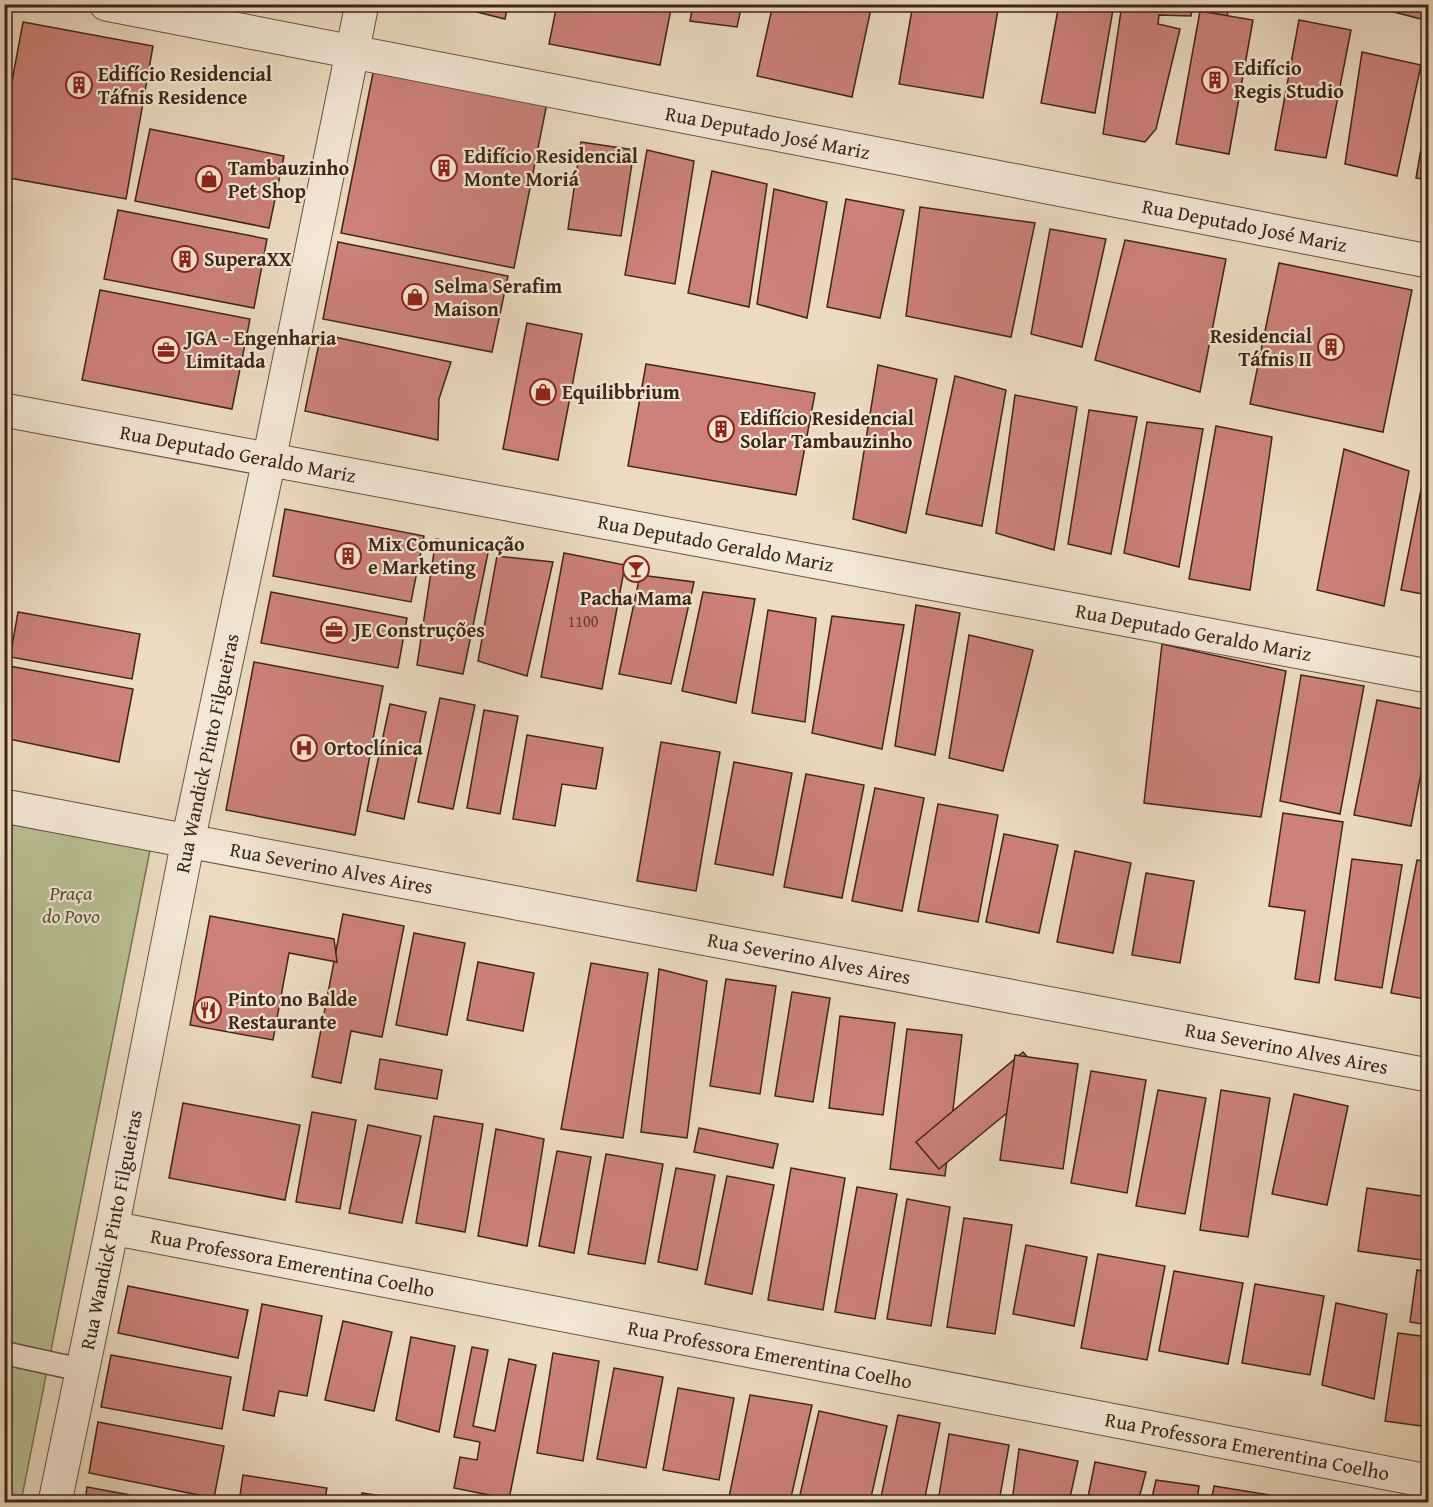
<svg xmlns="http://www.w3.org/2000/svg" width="1433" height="1507" viewBox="0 0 1433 1507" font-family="'Gentium Book Plus',serif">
	<rect width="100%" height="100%" fill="#ecdbc1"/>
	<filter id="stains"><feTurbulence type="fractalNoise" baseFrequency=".00333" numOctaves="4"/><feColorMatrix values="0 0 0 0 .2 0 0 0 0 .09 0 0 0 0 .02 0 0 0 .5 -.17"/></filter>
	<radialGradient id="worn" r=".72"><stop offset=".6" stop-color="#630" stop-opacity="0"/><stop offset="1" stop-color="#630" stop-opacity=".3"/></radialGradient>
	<path fill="#b7c093" stroke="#7a7256" stroke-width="1.5" d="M4,823l146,27 -129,652h-17z"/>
	<g fill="#cc817a" stroke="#3e2518" stroke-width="1.5">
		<path d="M445,4h63l-3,15z"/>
		<path d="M557,4h115l-12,61 -111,-21z"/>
		<path d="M693,4h49l-5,23 -47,-6z"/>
		<path d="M773,4h99l-20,93 -95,-21z"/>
		<path d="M913,4h86l-16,94 -84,-14z"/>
		<path d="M1059,4h55l-19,109 -54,-10z"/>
		<path d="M1122,4h71l-2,12 -32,-1 -1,9 22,5 -24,100 -11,13 -42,-8z"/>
		<path d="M1202,4h28l-3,12 -27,-5z"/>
		<path d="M1272,4h23l-1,8 -23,-5z"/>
		<path d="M1363,4h61l-3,15z"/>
		<path d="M1200,11l53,9 -24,134 -53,-10z"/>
		<path d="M1299,20l52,10 -25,128 -51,-8z"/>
		<path d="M23,22l130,24 -27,153 -122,-22v-53z"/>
		<path d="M1362,52l59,13 -24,111 -52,-12z"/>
		<path d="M374,68l173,35 -33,165 -173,-35z"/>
		<path d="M1428,109v71l-12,-2z"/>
		<path d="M150,129l134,27 -15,72 -134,-27z"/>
		<path d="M581,142l53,8 -13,86 -53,-7z"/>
		<path d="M647,150l47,11 -19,123 -50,-9z"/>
		<path d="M712,171l55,13 -18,123 -61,-14z"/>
		<path d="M774,189l53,13 -20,116 -50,-14z"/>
		<path d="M846,199l58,11 -24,108 -53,-11z"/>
		<path d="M4,206l8,1 -8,39z"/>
		<path d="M920,207l115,16 -24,114 -105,-21z"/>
		<path d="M118,210l149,29 -13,69 -150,-29z"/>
		<path d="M1050,229l56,10 -24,108 -51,-13z"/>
		<path d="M1125,240l101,19 -26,133 -105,-32z"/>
		<path d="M338,242l170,34 -16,76 -169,-33z"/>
		<path d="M1279,263l133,27 -29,142 -133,-28z"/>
		<path d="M100,290l150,29 -18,90 -150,-29z"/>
		<path d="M527,323l55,11 -24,126 -55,-11z"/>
		<path d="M321,334l130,28 -12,37 -1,41 -133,-29z"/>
		<path d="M646,364l169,29 -19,102 -168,-29z"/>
		<path d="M878,365l59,14 -31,154 -53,-14z"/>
		<path d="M955,376l51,14 -24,136 -56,-12z"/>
		<path d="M1015,395l62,12 -23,143 -58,-17z"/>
		<path d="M1089,410l48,7 -26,137 -43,-10z"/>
		<path d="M1147,422l56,7 -24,138 -55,-14z"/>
		<path d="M1216,426l56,11 -22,153 -61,-11z"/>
		<path d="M1344,449l65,22 -25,135 -67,-16z"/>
		<path d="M1427,460l1,1v134l-27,-5z"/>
		<path d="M285,509l139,27 -13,66 -138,-26z"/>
		<path d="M436,539l53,9 -26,126 -46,-9z"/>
		<path d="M564,553l61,12 -23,124 -61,-12z"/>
		<path d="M497,556l56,6 -26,114 -49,-15z"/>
		<path d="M640,575l54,7 -23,102 -52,-10z"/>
		<path d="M271,592l136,26 -9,50 -137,-25z"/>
		<path d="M703,592l52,7 -19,104 -54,-12z"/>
		<path d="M916,605l44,8 -25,142 -40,-9z"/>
		<path d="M768,610l48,8 -11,104 -53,-9z"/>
		<path d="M18,612l122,22 -8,45 -122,-22z"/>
		<path d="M832,616l72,9 -22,124 -70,-16z"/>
		<path d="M969,635l64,15 -30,121 -54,-13z"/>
		<path d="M1162,644l124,27 -25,146 -117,-14z"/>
		<path d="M254,662l129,24 -28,149 -129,-25z"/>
		<path d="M4,665l129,24 -14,73 -115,-24z"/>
		<path d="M1301,675l63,11 -24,128 -60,-13z"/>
		<path d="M440,698l35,7 -22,104 -35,-7z"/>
		<path d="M1377,700l51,10v27l-17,89 -57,-11z"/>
		<path d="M390,704l36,8 -22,107 -37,-8z"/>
		<path d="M484,710l34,6 -18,98 -33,-6z"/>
		<path d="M527,735l76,13 -7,41 -34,-5 -7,42 -42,-7z"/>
		<path d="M661,742l59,10 -24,139 -59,-10z"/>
		<path d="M734,762l58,11 -19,102 -58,-11z"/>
		<path d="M806,774l58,11 -22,113 -58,-11z"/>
		<path d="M875,788l49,10 -22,113 -50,-10z"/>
		<path d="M938,804l60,11 -20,107 -60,-11z"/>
		<path d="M1283,813l60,9 -24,161 -24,-4 10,-68 -36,-5z"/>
		<path d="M1004,834l54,11 -19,88 -53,-11z"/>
		<path d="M1075,851l56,12 -18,90 -56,-11z"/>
		<path d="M1352,859l50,6 -20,123 -47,-8z"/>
		<path d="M1417,860l11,2v116l-4,21 -33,-6z"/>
		<path d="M1146,873l48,8 -14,82 -48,-8z"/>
		<path d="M343,914l61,12 -22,111 -31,-6 -10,52 -29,-6z"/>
		<path d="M210,916l124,23 3,23 -48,-9 -16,87 -83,-15z"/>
		<path d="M414,933l51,10 -18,92 -51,-10z"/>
		<path d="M478,962l56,11 -11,58 -56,-11z"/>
		<path d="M591,963l57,10 -25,165 -62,-9z"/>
		<path d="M659,969l48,12 -20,157 -46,-6z"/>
		<path d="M726,979l50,7 -16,108 -50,-8z"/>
		<path d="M792,992l38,6 -17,104 -38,-6z"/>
		<path d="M840,1016l55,7 -12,92 -54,-7z"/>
		<path d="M907,1029l55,6 -17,141 -55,-7z"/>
		<path d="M1023,1052l24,28 -108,89 -23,-27z"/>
		<path d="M1015,1055l63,9 -15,105 -63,-9z"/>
		<path d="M380,1059l62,11 -5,29 -62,-10z"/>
		<path d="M1091,1071l55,9 -19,113 -56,-10z"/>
		<path d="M1158,1090l48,8 -21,116 -49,-8z"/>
		<path d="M1221,1090l49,8 -22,139 -48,-7z"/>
		<path d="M1294,1094l54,12 -21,99 -55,-11z"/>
		<path d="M183,1103l117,22 -15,75 -116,-22z"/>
		<path d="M312,1112l44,8 -16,89 -44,-7z"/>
		<path d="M434,1116l49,8 -18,108 -49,-9z"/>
		<path d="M368,1125l53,11 -19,87 -53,-10z"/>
		<path d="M699,1128l79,16 -5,24 -79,-16z"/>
		<path d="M496,1129l48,10 -17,107 -49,-10z"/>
		<path d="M557,1151l34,6 -17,96 -35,-7z"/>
		<path d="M606,1154l57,10 -18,100 -57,-10z"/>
		<path d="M676,1168l39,7 -18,95 -39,-8z"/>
		<path d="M791,1168l54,10 -22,132 -55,-10z"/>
		<path d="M727,1176l47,9 -22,109 -47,-10z"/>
		<path d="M857,1187l40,7 -22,125 -40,-7z"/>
		<path d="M1367,1188l61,9v64l-70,-10z"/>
		<path d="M907,1199l43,8 -19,119 -44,-7z"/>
		<path d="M964,1218l48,7 -17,109 -48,-7z"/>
		<path d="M1026,1245l61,12 -13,69 -61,-12z"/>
		<path d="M1098,1254l67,12 -18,94 -66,-12z"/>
		<path d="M1417,1270l11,2v53l-18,-3z"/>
		<path d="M1174,1271l69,12 -15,81 -69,-13z"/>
		<path d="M1255,1284l69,12 -14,79 -68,-12z"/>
		<path d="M128,1286l120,24 -10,48 -120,-25z"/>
		<path d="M1336,1303l51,11 -13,85 -52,-14z"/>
		<path d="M262,1304l60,12 -15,80 -28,-5 -5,25 -31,-6z"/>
		<path d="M343,1321l49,11 -18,79 -49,-11z"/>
		<path d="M1398,1333l30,4v90l-43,-6z"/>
		<path d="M411,1337l44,9 -16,86 -43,-12z"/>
		<path d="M472,1347l16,3 -15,76 22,5 14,-72 27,6 -27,134 -55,-11 6,-31 17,3 3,-18 -26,-5z"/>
		<path d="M553,1353l46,8 -16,100 -46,-8z"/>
		<path d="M111,1355l120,22 -9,52 -121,-22z"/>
		<path d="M614,1368l49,9 -17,91 -49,-9z"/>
		<path d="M678,1388l56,10 -15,82 -56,-10z"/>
		<path d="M750,1395l62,10 -22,97h-62z"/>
		<path d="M819,1411l68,15 -17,76h-33l-37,-7z"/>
		<path d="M898,1415l42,8 -16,79h-44z"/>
		<path d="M98,1422l126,24 -10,52 -125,-25z"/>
		<path d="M949,1434l60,11 -10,57h-61z"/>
		<path d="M1019,1449l59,12 -9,41h-57z"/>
		<path d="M1095,1462l51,10 -8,30h-51z"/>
		<path d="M243,1475l84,13 -3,14h-85z"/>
		<path d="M1156,1480l43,6 -2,16h-46z"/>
		<path d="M1214,1486l56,9 -2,7h-57z"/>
		<path d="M87,1487l81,15h-83z"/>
		<path d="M362,1493l60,9h-61z"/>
		<path d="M447,1499l24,3h-25z"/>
	</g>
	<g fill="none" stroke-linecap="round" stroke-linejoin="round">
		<defs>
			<path id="service" d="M4,1353l78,17"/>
			<g id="minor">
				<path id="s1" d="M106,4l1322,257"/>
				<path id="s2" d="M188,841l1240,234"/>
			</g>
			<g id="tertiary">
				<path id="s3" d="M4,410l1424,266"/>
				<path d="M4,806l184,35"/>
				<path id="s4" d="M112,1228l1316,253"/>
				<path id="s5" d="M55,1502l57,-274 76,-387 81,-381 93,-456"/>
			</g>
		</defs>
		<use href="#service" stroke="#6a5242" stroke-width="25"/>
		<use href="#minor" stroke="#6a5242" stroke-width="35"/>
		<use href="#tertiary" stroke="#6a5242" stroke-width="35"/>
		<use href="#service" stroke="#f3e8d7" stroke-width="22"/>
		<use href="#minor" stroke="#f3e8d7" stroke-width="33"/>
		<use href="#tertiary" stroke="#f3e8d7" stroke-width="33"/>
	</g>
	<defs>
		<symbol id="building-ring" viewBox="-11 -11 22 22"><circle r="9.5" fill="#f3e8d7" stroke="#8f2418" stroke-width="1.5"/><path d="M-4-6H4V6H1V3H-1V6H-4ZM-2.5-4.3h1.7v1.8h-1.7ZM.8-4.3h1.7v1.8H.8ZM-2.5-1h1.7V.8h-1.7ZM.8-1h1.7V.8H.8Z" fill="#8f2418"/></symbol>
		<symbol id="shop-ring" viewBox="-11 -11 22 22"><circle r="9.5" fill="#f3e8d7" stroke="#8f2418" stroke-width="1.5"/><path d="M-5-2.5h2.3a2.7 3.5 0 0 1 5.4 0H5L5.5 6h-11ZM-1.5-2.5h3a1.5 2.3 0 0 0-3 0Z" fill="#8f2418"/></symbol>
		<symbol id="office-ring" viewBox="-11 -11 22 22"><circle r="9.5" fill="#f3e8d7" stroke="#8f2418" stroke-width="1.5"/><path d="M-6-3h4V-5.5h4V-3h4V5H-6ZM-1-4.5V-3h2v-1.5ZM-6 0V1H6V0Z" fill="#8f2418"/></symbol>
		<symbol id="bar-ring" viewBox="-11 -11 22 22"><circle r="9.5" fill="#f3e8d7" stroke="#8f2418" stroke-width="1.5"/><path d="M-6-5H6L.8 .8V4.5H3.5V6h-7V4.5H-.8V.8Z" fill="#8f2418"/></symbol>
		<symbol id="hospital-ring" viewBox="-11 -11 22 22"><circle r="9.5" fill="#f3e8d7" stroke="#8f2418" stroke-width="1.5"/><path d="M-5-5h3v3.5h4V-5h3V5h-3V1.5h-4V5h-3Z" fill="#8f2418"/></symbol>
		<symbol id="restaurant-ring" viewBox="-11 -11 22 22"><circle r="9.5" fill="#f3e8d7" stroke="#8f2418" stroke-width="1.5"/><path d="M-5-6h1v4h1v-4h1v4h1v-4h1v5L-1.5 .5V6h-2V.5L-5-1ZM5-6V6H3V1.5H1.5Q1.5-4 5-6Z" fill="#8f2418"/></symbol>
	</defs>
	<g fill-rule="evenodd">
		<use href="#building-ring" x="1200" y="65" width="30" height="30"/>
		<use href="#building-ring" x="64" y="70" width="30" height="30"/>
		<use href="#building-ring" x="429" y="153" width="30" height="30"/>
		<use href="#shop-ring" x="194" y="164" width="30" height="30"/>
		<use href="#building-ring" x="170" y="244" width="30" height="30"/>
		<use href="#shop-ring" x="400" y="282" width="30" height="30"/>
		<use href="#building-ring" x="1316" y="332" width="30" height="30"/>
		<use href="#office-ring" x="151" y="335" width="30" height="30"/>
		<use href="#shop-ring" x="528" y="377" width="30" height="30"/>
		<use href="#building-ring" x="706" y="414" width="30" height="30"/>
		<use href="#building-ring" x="333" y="541" width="30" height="30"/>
		<use href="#bar-ring" x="621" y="554" width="30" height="30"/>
		<use href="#office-ring" x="319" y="615" width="30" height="30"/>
		<use href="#hospital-ring" x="289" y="733" width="30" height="30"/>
		<use href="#restaurant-ring" x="193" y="995" width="30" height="30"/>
	</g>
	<g text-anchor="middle" stroke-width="4.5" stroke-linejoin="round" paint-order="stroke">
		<g font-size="16" fill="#623c30">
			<text x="583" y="627">1100</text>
		</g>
		<g font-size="20" font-weight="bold" fill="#3e2518" stroke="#f3e8d7" text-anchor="start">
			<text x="1234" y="75">Edifício<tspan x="1234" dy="23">Regis Studio</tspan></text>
			<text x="98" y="81">Edifício Residencial<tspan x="98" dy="23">Táfnis Residence</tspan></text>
			<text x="464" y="163">Edifício Residencial<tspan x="464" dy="23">Monte Moriá</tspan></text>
			<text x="228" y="175">Tambauzinho<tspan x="228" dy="23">Pet Shop</tspan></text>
			<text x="204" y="266">SuperaXX</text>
			<text x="434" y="293">Selma Serafim<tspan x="434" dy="23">Maison</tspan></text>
			<text x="1312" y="343" text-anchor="end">Residencial<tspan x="1312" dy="23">Táfnis II</tspan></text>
			<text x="186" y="345">JGA - Engenharia<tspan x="186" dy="23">Limitada</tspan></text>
			<text x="562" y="399">Equilibbrium</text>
			<text x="740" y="425">Edifício Residencial<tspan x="740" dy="23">Solar Tambauzinho</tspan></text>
			<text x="368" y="551">Mix Comunicação<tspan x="368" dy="23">e Marketing</tspan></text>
			<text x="636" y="605" text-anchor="middle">Pacha Mama</text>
			<text x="354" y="637">JE Construções</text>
			<text x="324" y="755">Ortoclínica</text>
			<text x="228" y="1006">Pinto no Balde<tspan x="228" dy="23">Restaurante</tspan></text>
		</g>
		<g font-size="20" fill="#3e2518" stroke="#f3e8d7">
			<text dy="7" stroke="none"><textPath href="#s1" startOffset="674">Rua Deputado José Mariz</textPath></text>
			<text dy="7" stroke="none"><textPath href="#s1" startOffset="1160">Rua Deputado José Mariz</textPath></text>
			<text dy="7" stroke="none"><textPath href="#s3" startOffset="238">Rua Deputado Geraldo Mariz</textPath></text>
			<text dy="7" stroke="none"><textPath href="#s3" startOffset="724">Rua Deputado Geraldo Mariz</textPath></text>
			<text dy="7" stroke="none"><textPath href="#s3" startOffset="1210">Rua Deputado Geraldo Mariz</textPath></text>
			<text dy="7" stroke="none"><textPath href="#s5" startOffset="764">Rua Wandick Pinto Filgueiras</textPath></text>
			<text dy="7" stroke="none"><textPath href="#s2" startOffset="146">Rua Severino Alves Aires</textPath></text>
			<text dy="7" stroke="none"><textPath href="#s2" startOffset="632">Rua Severino Alves Aires</textPath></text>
			<text dy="7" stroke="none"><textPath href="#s2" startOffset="1118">Rua Severino Alves Aires</textPath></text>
			<text dy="7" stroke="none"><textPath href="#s5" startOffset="278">Rua Wandick Pinto Filgueiras</textPath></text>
			<text dy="7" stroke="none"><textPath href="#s4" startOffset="184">Rua Professora Emerentina Coelho</textPath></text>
			<text dy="7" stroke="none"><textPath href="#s4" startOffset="670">Rua Professora Emerentina Coelho</textPath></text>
			<text dy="7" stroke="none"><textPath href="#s4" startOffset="1156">Rua Professora Emerentina Coelho</textPath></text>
		</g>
		<g font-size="20" font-style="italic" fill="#5c4c37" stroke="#f3e8d7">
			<text x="71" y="900">Praça<tspan x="71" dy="23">do Povo</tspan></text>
		</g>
	</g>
	<rect width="1433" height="1507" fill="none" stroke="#ecdbc1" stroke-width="24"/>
	<rect x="6" y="6" width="1421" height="1495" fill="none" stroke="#3e2518" stroke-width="3"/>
	<rect x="12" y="12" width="1409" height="1483" fill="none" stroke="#3e2518" stroke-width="1.5"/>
	<rect width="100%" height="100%" filter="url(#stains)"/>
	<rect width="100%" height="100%" fill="url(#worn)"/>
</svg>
